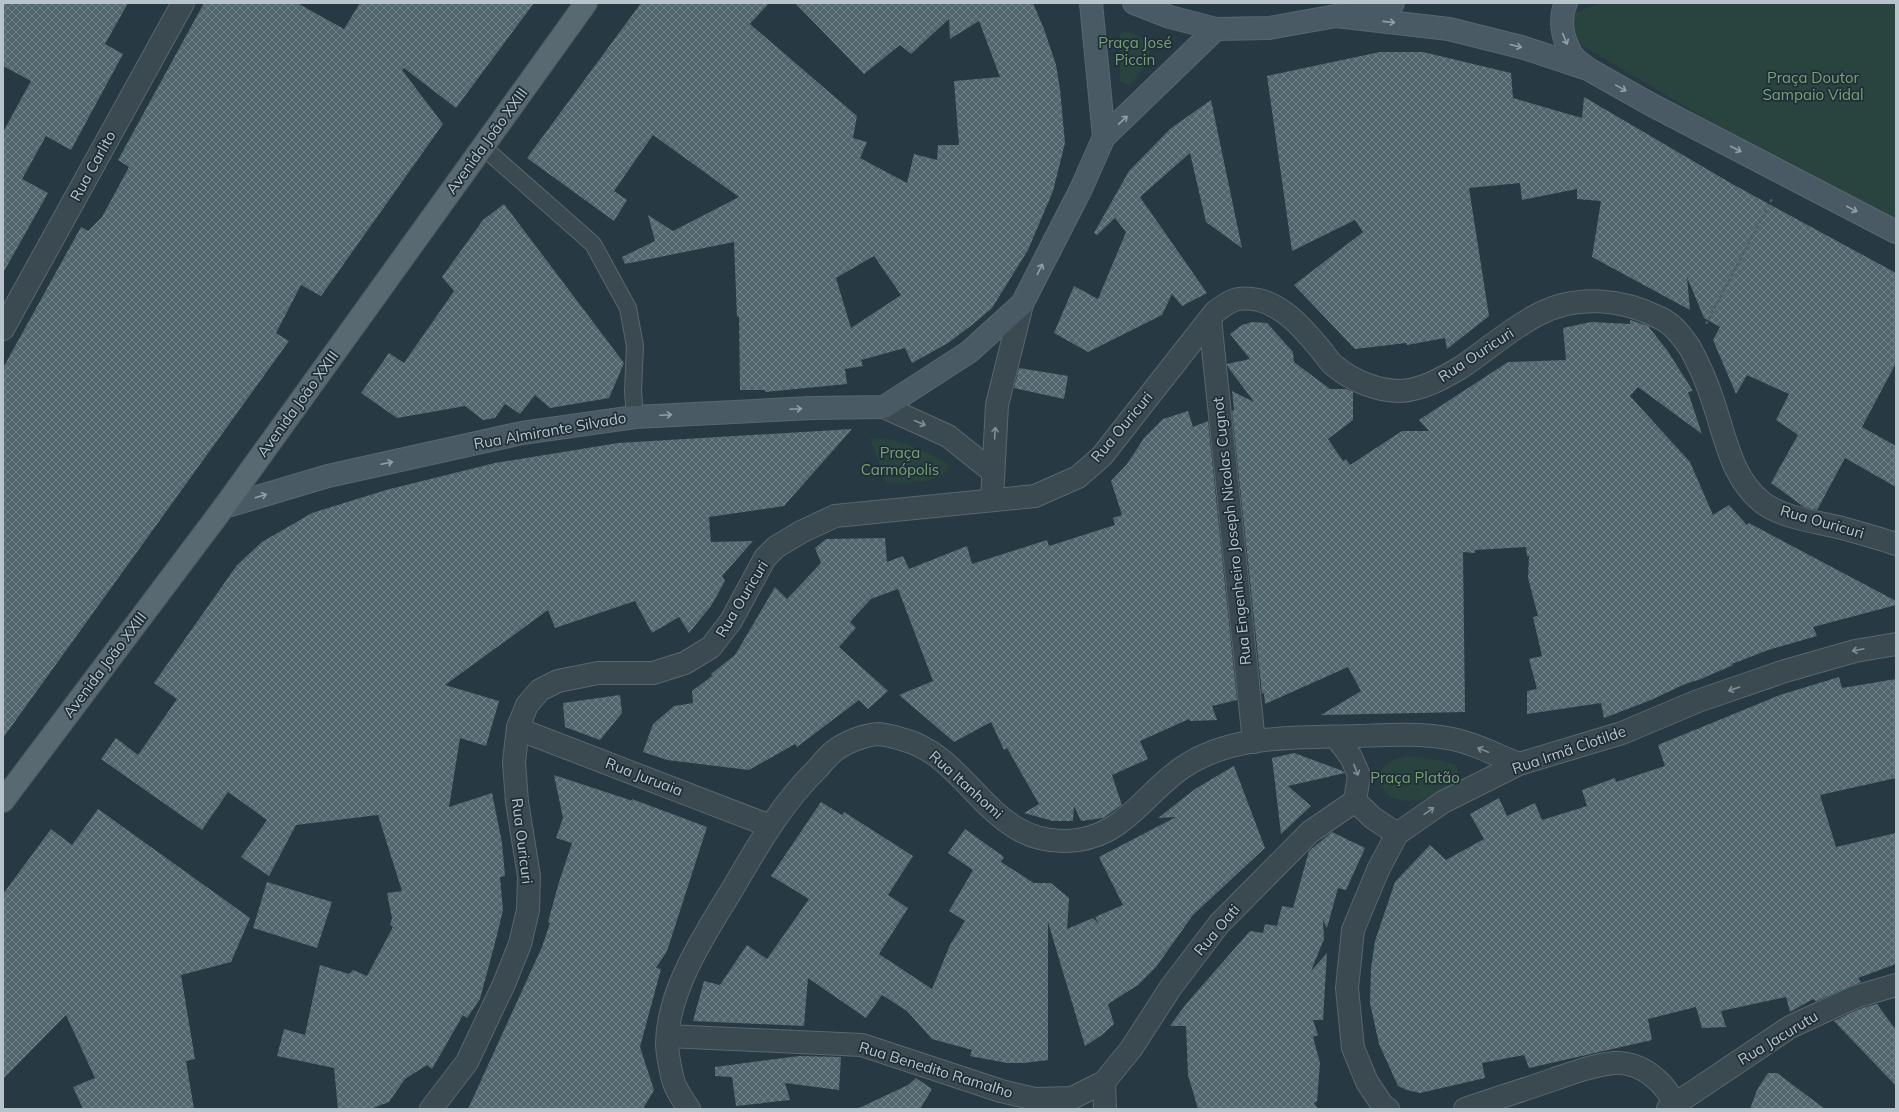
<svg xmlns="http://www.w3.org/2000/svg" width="1899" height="1112" viewBox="0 0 1899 1112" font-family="Mulish,sans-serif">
	<defs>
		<pattern id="building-cross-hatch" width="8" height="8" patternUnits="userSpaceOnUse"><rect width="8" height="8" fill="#52666e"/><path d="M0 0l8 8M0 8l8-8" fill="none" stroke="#708188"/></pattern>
	</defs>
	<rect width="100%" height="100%" fill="#273942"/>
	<g fill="#29433f">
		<path d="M1600,3h296v222l-96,-50 -254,-151z"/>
		<path d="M1125,31c24,7 32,19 16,40 -4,5 -7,11 -13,14l-8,-4v-47z"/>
		<path d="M870,438c29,0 53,12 78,26 1,20 -47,20 -62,18z"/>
		<path d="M1409,756l24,3 23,6 3,10v11c-15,9 -45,19 -63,13 -8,-2 -14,-11 -19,-17 7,-21 11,-21 32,-26z"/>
	</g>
	<g fill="url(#building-cross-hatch)" fill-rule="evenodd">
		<path d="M3,3h125l-23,41 18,10 -52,96 -25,-14 -24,43 26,14 -45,80v-141l28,-51 -28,-15z"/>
		<path d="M204,3h93l47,26 16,-26h174l-78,105 -52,-40 -2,2 41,54 -122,172 -20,-11 -25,48 13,8 -286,397v-370l78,-141 7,4 14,-14 27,-50 -11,-7z"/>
		<path d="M641,3h128l-19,21 107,92 -4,22 14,4 -7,16 47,25 7,-29 23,6 1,-15h21l-5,-64 46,-4 -21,-56 -29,18 -1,-20 -38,35 -11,-9 -36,29 -69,-71h238l11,26 12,36 4,24 5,54 -12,48 -25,59 -36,58 -20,17 -24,18 -36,20 -7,-15 -44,12 2,6 -18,3 2,15 -82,8v-2h-25l-1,-74 -2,1 -3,-75 -109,22 -3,-7 33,-16 -7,-26 25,16 66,-34 -86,-62 -39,56 13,9 -13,21 -87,-63zM874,256l27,39 -50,33 -15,-50z"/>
		<path d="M1380,52h43l88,21 2,25 69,20 2,-21 150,88 162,88v90l-34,64 34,19v41l-51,-29 -28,52 -13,-3 -33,-24 27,-48 -22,-15 13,-26 -42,-19 -11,19 -23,-54 7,-13 -16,-9 -17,-41 3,33 -98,-53 9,-56 -24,-2v-10l-55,11 -2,-17 -51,5 20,128 -42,33 -2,-11 -38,7 -1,-2 -51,6 -61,-64 69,-53 -8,-12 -63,31 -25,-175z"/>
		<path d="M1211,100l31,148 -36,-26 -16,-69 -50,44 67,96 -25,13 -10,-12 -10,21 -74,37 -34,-19 20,-47 24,13 28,-67 -11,-14 -18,17 -3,-2 35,-62 41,-42z"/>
		<path d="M504,204l120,159 -15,35 -59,10 -15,-13 -15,19 -15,-10 -10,14 -12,2 -18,-14 -68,12 -36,-25 28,-40 15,10 50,-72 -12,-14 41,-57z"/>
		<path d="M1630,320l18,6 19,24 26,41 -5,1 14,42 -64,-47 -8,9 60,66 23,53 16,-10 18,20 2,-2 147,78v4l-83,22 4,9 -49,14 -36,14 1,1 -32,14 -16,5 -34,16 -47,18 -3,-15 -74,11v-23l10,-2 -8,-30 13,-3 -9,-39 5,-1 -10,-38 1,-22h-2l-1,-9 -51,3v3l-12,-1 2,160 -144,3 40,-24 -13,-24 -83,37 -1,-11 -2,1 -30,-283 2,-1 -2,-19 22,11 -26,-35 -1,-3 23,-5 -20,-25 12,-9 10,-3 15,1 26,29 1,10 36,27h16l7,3v28l-25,19 15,22 3,-2 4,6 52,-34h27l-10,-11 89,-58 58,-2 -3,-32 28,-6 39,2z"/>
		<path d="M1019,368l49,8 -4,23 -50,-11z"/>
		<path d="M1188,411l5,16 15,-6 29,279 -25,6 5,14 -27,1 -1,-2 -49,22 8,18 -36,16 10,30 -19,13 -22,3 -7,-15 -1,15h-20l-29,-8 15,-9 -32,-56 -3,2 -13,-28 -37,20 -55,-47 34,-14 -35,-92 -27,10 -21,23 6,6 -17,19 49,44 -20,18 -9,-9 -62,47 -2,-3 -46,26 -82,-10 -24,-8 10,-28 21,-18 19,-3 -1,-12 20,-15 -1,-2 24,-19 40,-68 12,12 34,-36 -6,-15 11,-9 59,-1 2,24 16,-6 6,13 58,-23 5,18 75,-24 2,6 66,-21 -2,-7 9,-3 -11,-34 16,-17 17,-26 19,-19z"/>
		<path d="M852,429l-68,77 -75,11 2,25 42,-1 -31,35 3,5 -14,25 -22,27 -10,-16 -27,16 -17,-32 -80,27 -7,-18 -103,75 54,16 -13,45 -26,-8 -11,69 43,-14 10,50 3,33 -5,1 3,33 -7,29 -16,60 -13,19 -4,-3 -31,54 -5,-4 -22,14 -16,23 -19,7h-32l-4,-41 -57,-12 7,-27 21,6 15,-70 29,9 4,-4 14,6 26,-49 -3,-2 2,-7 -5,-25 15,-2 -24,-76 -82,10 -27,51 -28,-19 26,-37 -39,-28 -26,38 -101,-71 15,-21 22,17 39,-56 -23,-16 83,-118 25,-23 50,-29 74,-23 109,-27 123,-20z"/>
		<path d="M1839,677l3,11 54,-9v99l-76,17 16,52 60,-14v131l-38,14 3,4 -45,19 -3,-2 -23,13 -4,-15 -65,14 5,16 -24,1 -6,-21 -48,12 4,21 -123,28 -5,-13 -42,8 3,15 -65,15 -13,-3 -9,-4 -19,-42 -9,-41 1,-35 4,-27 20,-59 35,-37 16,15 38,-21 -14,-25 29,-16 8,18 28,-13 7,17 45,-14 -5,-16 33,-12 1,4 49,-16 -7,-21 122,-50z"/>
		<path d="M620,695l2,18 -22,27 -35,-13 -2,-24z"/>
		<path d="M1294,753l49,18 2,2 -57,13 23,20 -30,28 -9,-76z"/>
		<path d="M1234,766l31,82 -72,67 -37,52 -18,18 -30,19 6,20 -12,11 -17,11 -37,-124v138l-24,3h-17l-37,-7 2,-6 -40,-11 -25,-28 -25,-16 -16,23 -58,-40 -4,48 -111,-5 11,-40 16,4 27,-40 20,14 42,-60 -38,-23 50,-74 21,13 2,-3 69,44 -25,39 20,13 -29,46 53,35 18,-44 15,-24 -16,-10 24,-41 -25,-17 17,-24 39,28 -3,5 33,21h17l18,15 -2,31 26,-11 6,6 -4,-7 28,-12 -24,-48 77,-40 -18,1 37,-29z"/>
		<path d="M554,775l79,26 -1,-2 75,28 -40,124 -11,17 5,1 -21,78 14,43 -11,19h-175l74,-162 8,-24 -2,-1 11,-40 13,-39 -16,-5 7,-20z"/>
		<path d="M98,809l152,109 -19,44 -50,13 14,84 -9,2 8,48h-111l-10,-22 22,-9 -29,-63 -63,64v-185l48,-65 21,16z"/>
		<path d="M1332,832l33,16 -19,42 -8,-2 -11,40 -4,-8 1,19 -13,32 16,-18 -4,67h-10l5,15 -5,2 7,26 -3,38 -3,2 4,6h-120l-10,-34 -2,-49h-16l16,-22 64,-73 13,2 2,-9 12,2 5,-20 11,2 16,-57z"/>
		<path d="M267,882l65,20 -15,46 -64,-20z"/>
		<path d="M1877,1004l19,26v56l-62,-65 25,-12z"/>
		<path d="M799,1056l42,1 -2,33 -54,-7 5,17 -54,6 -4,-29 -17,-1v-9z"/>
		<path d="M1768,1073h9l48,36h-75l7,-19z"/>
		<path d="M916,1078l16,11 -12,20h-63l51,-24z"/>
	</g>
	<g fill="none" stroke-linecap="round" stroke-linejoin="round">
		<defs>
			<path id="lane" d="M483,147l110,97 35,64 7,38 -2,45 2,26"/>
			<g id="street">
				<path d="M1210,319l44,423"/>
				<path d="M3,329l180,-326"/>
				<path d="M884,407l64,29 45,36"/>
				<path d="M992,499l5,-94 25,-101"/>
				<path d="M518,729l252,97"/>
				<path d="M1336,737l15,20 8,18 -4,26 18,17 24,16"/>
				<path d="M668,1036l194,9 139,46 34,8 37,-1 32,-16 27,-33 40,-62 48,-63 91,-92 45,-31"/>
				<path d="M1104,1082l1,27"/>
				<path d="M431,1109l36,-47 37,-78 16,-40 8,-34 1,-34 -12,-74 -3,-40 4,-35 9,-22 13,-15 18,-9 40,-8h55l32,-10 26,-16 20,-26 34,-63 11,-11 25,-15 34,-16 200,-20 43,-19 24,-21 113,-144c17,-13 23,-16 44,-12 27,7 45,30 63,51 4,5 8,12 14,16 17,14 42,24 64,24 22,-1 41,-12 60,-23 26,-17 51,-40 79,-54 38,-20 84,-15 121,4 13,6 22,18 30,30 10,18 18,37 24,56 12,36 18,75 49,99 20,15 55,19 79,25 18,5 36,10 54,16"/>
				<path d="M689,1109c-5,-8 -12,-17 -15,-26 -3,-9 -7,-31 -7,-40 1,-55 39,-110 66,-155 25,-43 49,-85 85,-120 5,-6 10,-12 16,-17 12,-9 30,-16 44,-17 7,0 16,3 23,5 71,17 88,113 177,101 48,-7 67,-47 104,-72 50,-35 119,-30 177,-32 29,-1 60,-3 88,2 25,4 49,17 72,26"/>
				<path d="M1388,1109l-5,-3 -16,-24 -14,-34 -6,-60 6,-58 25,-60 19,-36 46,-32 76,-38 103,-31 76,-32 87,-30 70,-20 41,-7"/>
				<path d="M1465,1109c29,-10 58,-19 87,-29 20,-7 41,-15 62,-17 27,-2 55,21 61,46"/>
				<path d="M1668,1109l122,-82 65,-30 41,-12"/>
			</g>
			<g id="secondary">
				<path d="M1091,3l13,134"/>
				<path d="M1134,3l36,14 46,12 53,-1 67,-12 57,-13"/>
				<path d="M1566,3c-7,15 -4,35 5,50 3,6 11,11 16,15"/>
				<path d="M1336,16l113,13 72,18 67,22 62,35 246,128"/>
				<path d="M224,507l104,-31 194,-43 113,-16 176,-9 73,-1 85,-55 53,-48 59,-115 23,-52 112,-108"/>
			</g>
			<path id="primary" d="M3,801l221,-294 362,-504"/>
		</defs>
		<use href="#lane" stroke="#59676f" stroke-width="18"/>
		<use href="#street" stroke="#59676f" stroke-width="24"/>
		<use href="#secondary" stroke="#59676f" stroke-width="24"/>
		<use href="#primary" stroke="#48565e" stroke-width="24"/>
		<path stroke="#49605d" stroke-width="2.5" stroke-dasharray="3 3" stroke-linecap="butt" d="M1706,324l67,-127"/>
		<use href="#lane" stroke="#3b4a51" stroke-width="16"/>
		<use href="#street" stroke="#3b4a51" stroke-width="22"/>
		<use href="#secondary" stroke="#495a64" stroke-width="22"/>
		<use href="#primary" stroke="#596971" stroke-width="22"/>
	</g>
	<defs><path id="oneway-shaft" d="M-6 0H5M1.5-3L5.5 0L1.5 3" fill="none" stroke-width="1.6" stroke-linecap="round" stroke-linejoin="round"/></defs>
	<g stroke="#919fa7">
		<use href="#oneway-shaft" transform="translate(1389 22) rotate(6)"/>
		<use href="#oneway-shaft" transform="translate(1565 39) rotate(67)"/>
		<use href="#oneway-shaft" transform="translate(1516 46) rotate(14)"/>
		<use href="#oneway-shaft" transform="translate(1621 88) rotate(29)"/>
		<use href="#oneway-shaft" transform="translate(1123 120) rotate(-43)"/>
		<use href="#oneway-shaft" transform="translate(1736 149) rotate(27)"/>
		<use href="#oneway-shaft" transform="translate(1852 209) rotate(28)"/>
		<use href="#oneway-shaft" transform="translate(1040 269) rotate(-63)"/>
		<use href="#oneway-shaft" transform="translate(796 409) rotate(-3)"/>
		<use href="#oneway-shaft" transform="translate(666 415) rotate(-3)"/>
		<use href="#oneway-shaft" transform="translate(387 463) rotate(-12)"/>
		<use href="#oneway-shaft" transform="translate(261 496) rotate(-17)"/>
	</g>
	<g stroke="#808d94">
		<use href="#oneway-shaft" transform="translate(920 423) rotate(24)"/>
		<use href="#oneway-shaft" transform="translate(995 433) rotate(-86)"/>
		<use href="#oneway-shaft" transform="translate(1858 650) rotate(168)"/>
		<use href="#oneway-shaft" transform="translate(1734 689) rotate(161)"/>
		<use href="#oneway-shaft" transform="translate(1483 750) rotate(-158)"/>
		<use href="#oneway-shaft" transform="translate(1356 770) rotate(69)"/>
		<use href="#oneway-shaft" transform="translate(1429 811) rotate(-35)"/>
	</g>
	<g text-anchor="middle" stroke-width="3.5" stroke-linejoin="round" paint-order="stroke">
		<g font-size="15" fill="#77a177" stroke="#202f37">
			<text x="1135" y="48">Praça José<tspan x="1135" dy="17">Piccin</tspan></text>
			<text x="1813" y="83">Praça Doutor<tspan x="1813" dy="17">Sampaio Vidal</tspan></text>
			<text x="900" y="458">Praça<tspan x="900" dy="17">Carmópolis</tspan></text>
			<text x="1415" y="783">Praça Platão</text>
		</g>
		<g font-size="15" fill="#b8c4cb" stroke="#202f37">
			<text transform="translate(487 141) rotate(-54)" y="5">Avenida João XXIII</text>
			<text transform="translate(93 166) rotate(-61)" y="5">Rua Carlito</text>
			<text transform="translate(1476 355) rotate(-33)" y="5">Rua Ouricuri</text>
			<text transform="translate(298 404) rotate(-54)" y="5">Avenida João XXIII</text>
			<text transform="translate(1122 427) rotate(-50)" y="5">Rua Ouricuri</text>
			<text transform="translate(550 431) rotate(-10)" y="5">Rua Almirante Silvado</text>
			<text transform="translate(1822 522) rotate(16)" y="5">Rua Ouricuri</text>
			<text transform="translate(1232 531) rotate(-96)" y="5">Rua Engenheiro Joseph Nicolas Cugnot</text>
			<text transform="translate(742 599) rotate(-59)" y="5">Rua Ouricuri</text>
			<text transform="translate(105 665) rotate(-53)" y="5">Avenida João XXIII</text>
			<text transform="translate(1569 750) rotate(-19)" y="5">Rua Irmã Clotilde</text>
			<text transform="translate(644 777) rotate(21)" y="5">Rua Juruaia</text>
			<text transform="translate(966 785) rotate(42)" y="5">Rua Itanhomi</text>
			<text transform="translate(522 841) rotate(83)" y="5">Rua Ouricuri</text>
			<text transform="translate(1217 930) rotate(-50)" y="5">Rua Oati</text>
			<text transform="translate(1778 1038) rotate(-31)" y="5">Rua Jacurutu</text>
			<text transform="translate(936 1070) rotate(17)" y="5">Rua Benedito Ramalho</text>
		</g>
	</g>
	<rect width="1899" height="1112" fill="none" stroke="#b8c4cb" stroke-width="8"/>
</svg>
